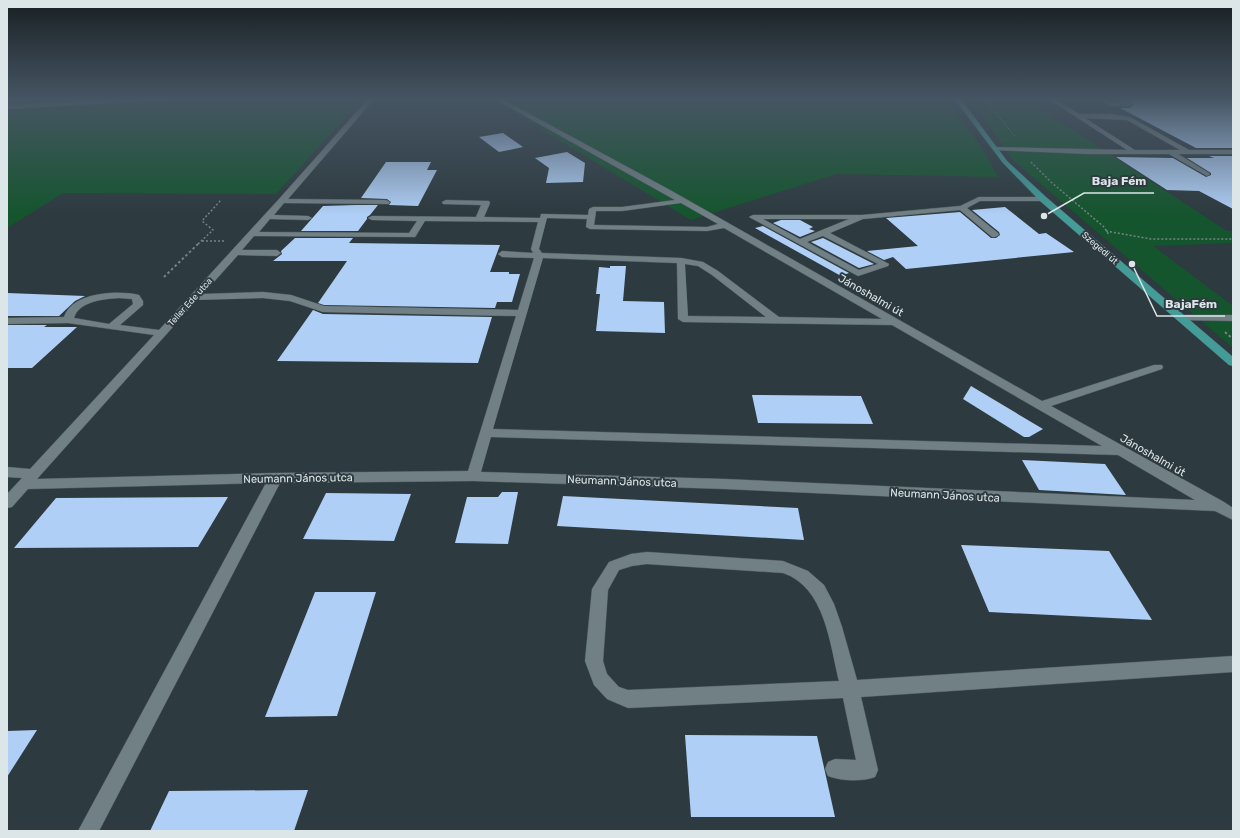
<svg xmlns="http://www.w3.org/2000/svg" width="1240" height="838" viewBox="0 0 1240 838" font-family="Rubik,sans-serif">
	<rect width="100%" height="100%" fill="#2d3a3f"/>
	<g fill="#15552e">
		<path d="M7,98h356l-87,96 -213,-1 -56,35z"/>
		<path d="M489,98h457l36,50 16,29 -162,-3 -145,46z"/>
		<path d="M969,98h65l20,20 173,113h6v12l-80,3 80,60v42l-219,-187z"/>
	</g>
	<g fill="#b0cff6">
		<path d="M1126,98h107v50h-37l-76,-40h10l4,-4z"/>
		<path d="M503,133l20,14 -24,5 -20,-15z"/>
		<path d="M567,152l18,11 -2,19 -37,1 3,-15 -14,-10z"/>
		<path d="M1209,156h24v53l-34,-18 -32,-1 -51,-33 57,1 33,19 5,-2v-2l-24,-15h27z"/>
		<path d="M386,162h45l-4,8h10l-19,36 -29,-1 2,-3 -4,-3 -26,-1z"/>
		<path d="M356,205h22l-8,10 -3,2v2l-9,12h-57l22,-25z"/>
		<path d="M1005,207l34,27 7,-1 28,19 -168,17 -13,-12 -9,3 -17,-9 51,-5 -32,-28 74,-6 31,26h5l4,-3 -1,-3 -27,-22z"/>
		<path d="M781,220h19l13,7 -4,2 6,2 -15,6 -27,-14z"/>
		<path d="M763,226l86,47 -8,3 -86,-48z"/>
		<path d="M295,238h58l-4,5 151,2 -10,27h19v2h11l-8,28h-15l-2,6 -171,-3 -6,-2 29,-42h-74l9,-7 -1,-3z"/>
		<path d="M823,238l51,26 -15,4 -48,-26z"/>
		<path d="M610,266h16l-3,35 41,1 1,31 -69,-2 4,-37h-4l3,-27 11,1z"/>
		<path d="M7,293l78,3 -10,5 -16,15h-52z"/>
		<path d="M313,310l10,4 169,3 -14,46 -201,-2z"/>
		<path d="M7,325h40l-3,2h33l-45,41h-25z"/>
		<path d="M971,386l72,43 -14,8h-5l-61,-38z"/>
		<path d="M752,395l109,1 12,28 -115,-1z"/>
		<path d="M1022,460l83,4 21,31 -87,-5z"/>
		<path d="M502,492h16l-10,52 -53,-1 12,-46h31z"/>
		<path d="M326,493l85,1 -17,47 -91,-2z"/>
		<path d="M563,496l235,12 6,32 -247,-14z"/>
		<path d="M228,497l-30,50 -184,1 42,-50z"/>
		<path d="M961,545l148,6 43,69 -163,-8z"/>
		<path d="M315,592h61l-39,124 -72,1z"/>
		<path d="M37,730l-30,47v-46z"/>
		<path d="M685,735l132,1 18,81h-144z"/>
		<path d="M308,790l-14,41h-144l19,-40z"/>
	</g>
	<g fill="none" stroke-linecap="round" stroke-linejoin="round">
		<defs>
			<g id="minor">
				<path d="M136,98h32l-3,2 -158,9v-4z"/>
				<path d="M369,98h6l-87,101 98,1 4,2 -1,2 -105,-1 -10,12 34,1 4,2 -4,2 -38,-1 -11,13 150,1 8,-12 -45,-1 -4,-2 4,-2 104,1 5,-12 -38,-1 -1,-2 4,-2 43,1 1,2 -6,14 56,1 1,-4h3l44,1 1,-6 4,-2h29l53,-7 -182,-102h7l170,92 372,211 112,-36h8l1,2 -1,2 -111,37 173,96 9,6v12l-18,-9 -490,-22 -252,-8 -193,2 -181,348h-21l188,-348 -238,6 -16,18 -5,1v-14l15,-16 -15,-1v-10l23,2 124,-134 -86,-12 -61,1v-6l57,-1c8,-25 54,-27 75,-22l4,6v4l-23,20 39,5 120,-131zM681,203l37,21 -11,3 -113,-2 2,-14h26zM547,218l40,1 -1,8 4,2 117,2 17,-3 158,91 -103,-2 -61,-46 -15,-9 -22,-4 -139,-5 -3,-4zM425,221l113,1 -7,27 2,4 -31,-2 -4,3 4,3 32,1 -16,52 -194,-4 -33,-11 -28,-3 -60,2 35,-39 39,1 4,-3 -4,-3h-35l12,-14 158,1h3zM543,258l134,5 1,56 5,3 209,3 210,121 -609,-17zM685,264l13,2 14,9 54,42 -78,-1zM119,298l13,1 1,5 -24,20 -35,-6c5,-17 30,-19 45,-20zM263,298l27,3 33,11 193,4 -48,155 -192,2 -239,6 160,-179zM491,437l627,18 77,45 -470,-21 -244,-7z"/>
				<path d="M1047,98h7l25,16h32l19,3 59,33h44v4h-55l31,19 1,1 -3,2 -38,-22h-80l-96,-4v-2l2,-1 132,3zM1085,118l42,2 53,30h-45z"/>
				<path d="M1097,98h7l8,4h11l-7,-4h7l10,6 -3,2h-19z"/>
				<path d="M979,197h64l4,2 -4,2h-63l-13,7 31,25 1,2 -4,2h-3l-32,-27 -97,9 -33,14 59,31 -1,2 -30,10 -109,-59 4,-2h109l98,-9zM763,219h86l-49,20zM823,236l55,28 -19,6 -52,-28z"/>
				<path d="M1181,315h52v6l-55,-1 -2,-2z"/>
				<path d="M647,552l136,9 25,10 16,14 10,19 8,23 15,53 376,-24v16l-372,25 17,73 -3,7c-13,5 -34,4 -47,-1l-3,-7 3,-7 7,-3 21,1 -13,-62 -215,10 -21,-9 -13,-14 -9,-24 7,-72 17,-27 22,-8zM647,564l136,9c42,14 47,71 56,108l-211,9 -9,-3 -12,-13 -4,-13 5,-71 11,-20 13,-4z"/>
			</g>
			<path id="major" d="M954,98h6l47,63 39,36 187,160v9l-4,-1 -189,-164 -37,-38z"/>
		</defs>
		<use href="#minor" stroke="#4d585c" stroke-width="1"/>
		<use href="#major" stroke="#4d585c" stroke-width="1"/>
		<g stroke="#768286" stroke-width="1" stroke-dasharray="1.5 1.5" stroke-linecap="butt">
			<path d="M983,98l32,38"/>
			<path d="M1031,162l1,1"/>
		</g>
		<g stroke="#768286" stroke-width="1.5" stroke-dasharray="2 2" stroke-linecap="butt">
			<path d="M1031,162l20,20 53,45 5,8"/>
			<path d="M1106,231l45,8h82"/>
			<path d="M202,241h23"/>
			<path d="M198,244l15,-14 -11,-9 19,-21"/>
		</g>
		<g stroke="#768286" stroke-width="2" stroke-dasharray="2.5 2.5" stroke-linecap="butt">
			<path d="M164,277l35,-34"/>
			<path d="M1183,298l8,6"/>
			<path d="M1225,332l8,7"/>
		</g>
		<use href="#minor" fill="#718085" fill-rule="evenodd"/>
		<use href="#major" fill="#439c98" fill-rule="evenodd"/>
	</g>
	<linearGradient id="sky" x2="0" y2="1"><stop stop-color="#192023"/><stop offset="0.46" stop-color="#465563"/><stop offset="1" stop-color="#465563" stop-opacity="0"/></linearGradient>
	<rect width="1240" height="215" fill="url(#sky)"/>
	<g text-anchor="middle" stroke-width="4" stroke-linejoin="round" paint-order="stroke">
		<g font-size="9" fill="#dce5e8" stroke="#2d3a3f">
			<text transform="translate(1100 248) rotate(41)" y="3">Szegedi út</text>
			<text transform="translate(190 302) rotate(-48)" y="3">Teller Ede utca</text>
		</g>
		<g font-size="11" fill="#dce5e8" stroke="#2d3a3f">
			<text transform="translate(871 295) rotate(30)" y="4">Jánoshalmi út</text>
			<text transform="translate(1153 455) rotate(30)" y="4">Jánoshalmi út</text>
			<text transform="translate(298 478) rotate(-1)" y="4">Neumann János utca</text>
			<text transform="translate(622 481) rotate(2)" y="4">Neumann János utca</text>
			<text transform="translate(945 495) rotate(3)" y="4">Neumann János utca</text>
		</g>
	</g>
	<path fill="none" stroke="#dce5e8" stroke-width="1.5" d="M1044 216L1084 193H1154M1132 264L1157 316H1225"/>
	<g fill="#dce5e8" stroke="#2d3a3f" stroke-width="1.5">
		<circle cx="1044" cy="216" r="4"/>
		<circle cx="1132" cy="264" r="4"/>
	</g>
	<g font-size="12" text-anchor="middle" font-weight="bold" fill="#dce5e8" stroke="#2d3a3f" stroke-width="4" stroke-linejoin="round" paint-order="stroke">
		<text x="1119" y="185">Baja Fém</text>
		<text x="1191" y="308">BajaFém</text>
	</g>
	<rect width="1240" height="838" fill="none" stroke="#dce5e8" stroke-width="16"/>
</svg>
